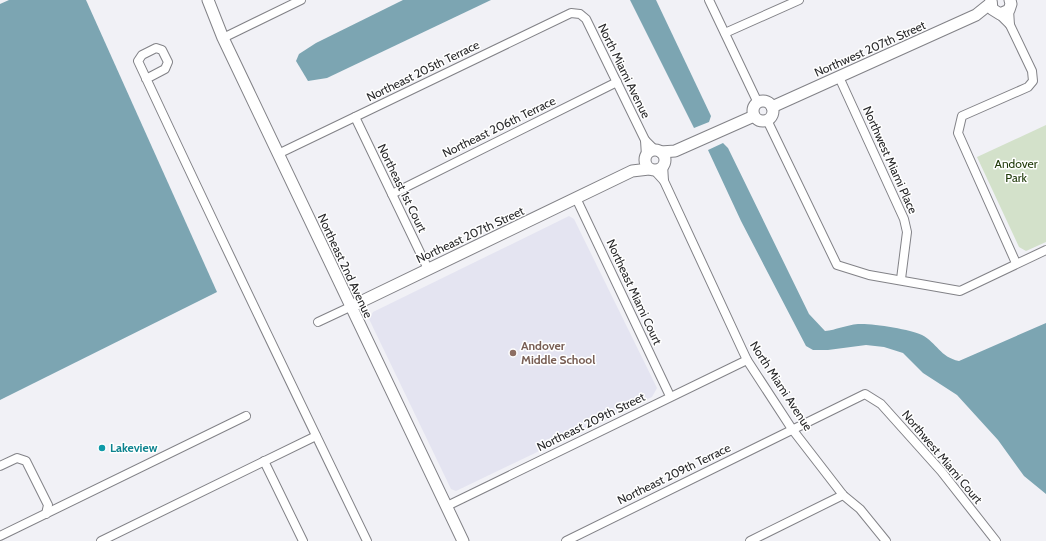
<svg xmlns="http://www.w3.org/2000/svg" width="1046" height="541" viewBox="0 0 1046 541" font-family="Cabin,sans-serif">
	<rect width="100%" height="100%" fill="#f1f1f6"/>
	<path fill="#e4e4f1" d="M569,216l5,3 83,169 -5,9 -196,94 -5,-2 -82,-170 4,-7z"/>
	<path fill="#d3e1ca" d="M1046,125v117l-20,9 -7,-4 -42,-90z"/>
	<g fill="#7ca5b2">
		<path d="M9,0h77l131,292 -217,108v-396z"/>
		<path d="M403,0h88l-164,78 -19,3 -12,-20 3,-7 17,-11z"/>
		<path d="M630,0h26l55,116 -2,6 -15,6z"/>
		<path d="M723,143l5,5 81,166 16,17c11,-1 21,-6 33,-7 13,-1 52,5 64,11 15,8 18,22 37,26l87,-38v171l-22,-18 -26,-36 -41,-45 -34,-22 -20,-20 -19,-6 -18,-2 -38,5h-15l-7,-4 -65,-125 -33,-71z"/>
	</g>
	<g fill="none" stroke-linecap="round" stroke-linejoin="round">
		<defs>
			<g id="street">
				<path d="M709,0l49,103"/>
				<path d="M999,14l11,11 -1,-15"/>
				<path d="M1010,25l22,46 1,10 -5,6 -66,29 -4,17 58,130"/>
				<path d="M725,33l74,-33"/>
				<path d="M223,38l78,-38"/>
				<path d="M839,77l65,142 3,13 -6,47"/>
				<path d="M146,79l19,-10 3,-7 -6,-12 -6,-2 -14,7 -4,6c75,161 152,321 229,480"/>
				<path d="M355,117l73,152"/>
				<path d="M767,120l70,145 32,10 91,16 86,-41"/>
				<path d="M278,154l293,-141 9,1 6,5 59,121"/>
				<path d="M646,156l-1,-16 11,11"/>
				<path d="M654,170l10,11 -1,-16"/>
				<path d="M664,181l83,179 45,69 51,66 17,14 26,32"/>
				<path d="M392,194l225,-112"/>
				<path d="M576,198l94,198"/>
				<path d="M318,322l32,-15"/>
				<path d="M264,461l39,80"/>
				<path d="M0,466l17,-8 9,3 22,44 -2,9"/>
				<path d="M447,506l300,-146"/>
				<path d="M0,536l246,-120"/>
				<path d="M101,541l215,-105"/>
				<path d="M566,541l299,-147 16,10 60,67 55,70"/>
				<path d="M750,541l93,-46"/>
			</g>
			<g id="secondary">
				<path d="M208,0l15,38 240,503"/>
				<path d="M991,0l1,9 8,5 9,-4 2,-6 -1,-4"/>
				<circle cx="763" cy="111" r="10"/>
				<path d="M772,107l204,-92 15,-12"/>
				<circle cx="655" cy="160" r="10"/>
				<path d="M661,152l14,-1 79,-35"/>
				<path d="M350,307l282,-136 17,-2"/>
			</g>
		</defs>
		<use href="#street" stroke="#828287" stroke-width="10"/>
		<use href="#secondary" stroke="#828287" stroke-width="13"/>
		<use href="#street" stroke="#fff" stroke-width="8"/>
		<use href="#secondary" stroke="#fff" stroke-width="11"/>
	</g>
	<circle fill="#8d6e63" stroke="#fff" stroke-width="1.5" cx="513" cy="353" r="4"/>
	<circle fill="#0f9aa8" stroke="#fff" stroke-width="1.5" cx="102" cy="448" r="4"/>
	<g text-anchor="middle" stroke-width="3" stroke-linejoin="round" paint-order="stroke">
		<g font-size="12" fill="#28282a" stroke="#fff">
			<text transform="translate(870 49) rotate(-24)" y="4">Northwest 207th Street</text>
			<text transform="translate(423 71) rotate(-26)" y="4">Northeast 205th Terrace</text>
			<text transform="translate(624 71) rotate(64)" y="4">North Miami Avenue</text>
			<text transform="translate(499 127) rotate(-26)" y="4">Northeast 206th Terrace</text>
			<text transform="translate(890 160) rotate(66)" y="4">Northwest Miami Place</text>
			<text transform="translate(402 188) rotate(64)" y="4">Northeast 1st Court</text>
			<text transform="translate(470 235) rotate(-25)" y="4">Northeast 207th Street</text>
			<text transform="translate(345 266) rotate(65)" y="4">Northeast 2nd Avenue</text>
			<text transform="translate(634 292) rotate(65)" y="4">Northeast Miami Court</text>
			<text transform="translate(781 386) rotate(57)" y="4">North Miami Avenue</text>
			<text transform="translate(591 422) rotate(-26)" y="4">Northeast 209th Street</text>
			<text transform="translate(942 457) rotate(50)" y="4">Northwest Miami Court</text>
			<text transform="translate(674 474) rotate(-26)" y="4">Northeast 209th Terrace</text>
		</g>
		<g font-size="12" fill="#213b0b" stroke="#fff">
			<text x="1016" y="168">Andover<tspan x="1016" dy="14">Park</tspan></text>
		</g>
		<g font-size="12" font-weight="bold" fill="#785e54" stroke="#fff" text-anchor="start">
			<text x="521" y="350">Andover<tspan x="521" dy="14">Middle School</tspan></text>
		</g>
		<g font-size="12" font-weight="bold" fill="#0d838f" stroke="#fff" text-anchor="start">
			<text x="110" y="452">Lakeview</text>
		</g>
	</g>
</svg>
